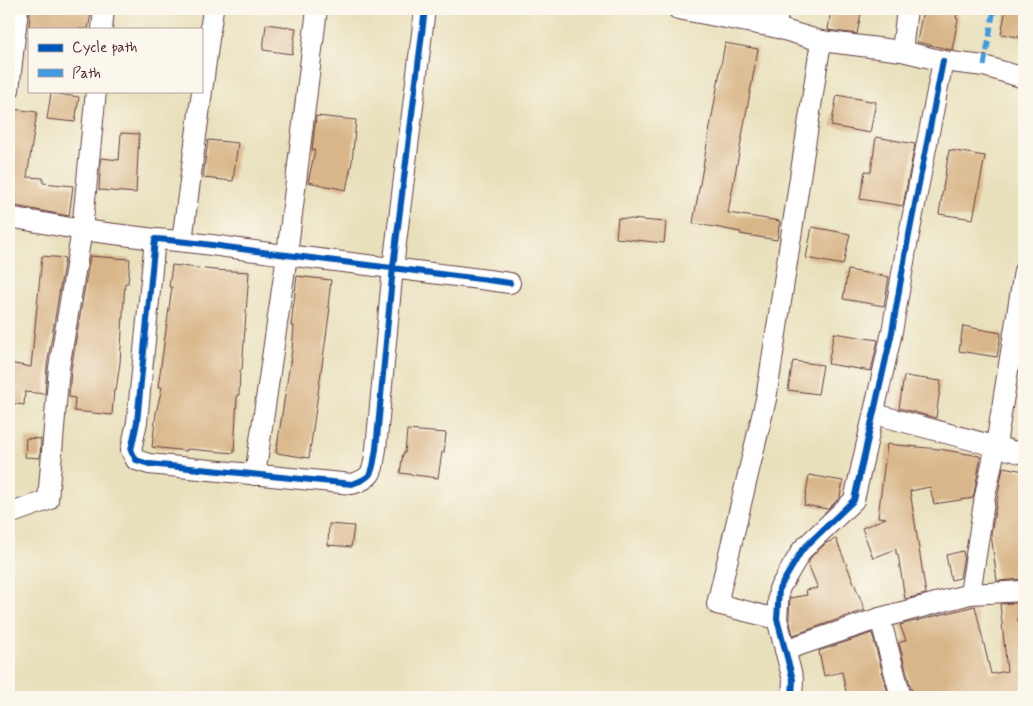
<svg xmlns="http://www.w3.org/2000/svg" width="1033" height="706" viewBox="0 0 1033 706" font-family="Mynerve,sans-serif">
	<rect width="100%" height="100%" fill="#fbf7ec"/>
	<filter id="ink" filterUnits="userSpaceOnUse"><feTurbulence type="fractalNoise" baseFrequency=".02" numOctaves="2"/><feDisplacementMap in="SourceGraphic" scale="10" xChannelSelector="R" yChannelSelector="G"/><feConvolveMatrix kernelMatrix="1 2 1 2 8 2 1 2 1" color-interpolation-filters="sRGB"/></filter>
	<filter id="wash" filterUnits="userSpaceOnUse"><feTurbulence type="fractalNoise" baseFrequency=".0096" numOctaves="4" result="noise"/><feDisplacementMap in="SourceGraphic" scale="20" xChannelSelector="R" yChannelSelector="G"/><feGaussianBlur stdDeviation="1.12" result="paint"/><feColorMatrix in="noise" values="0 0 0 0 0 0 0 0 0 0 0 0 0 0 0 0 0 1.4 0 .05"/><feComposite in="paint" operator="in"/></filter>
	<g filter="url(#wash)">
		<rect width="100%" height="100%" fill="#e8e0bb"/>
		<g id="blocks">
			<g fill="#d9b689">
				<path d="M30,9h62l-4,20h-59z"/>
				<path d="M831,9h31l-5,25 -29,-4z"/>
				<path d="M923,9h35l-2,9 2,1 -6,31 -35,-8z"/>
				<path d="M1006,9h18v29l-23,-4z"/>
				<path d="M266,24l30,4 -4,26 -29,-4z"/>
				<path d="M725,43l33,6 -30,164 52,8 -3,19 -37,-6 1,-2 -48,-9z"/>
				<path d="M51,93l28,4 -4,25 -28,-3z"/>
				<path d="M837,95l39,7 -6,31 -39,-7z"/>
				<path d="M13,109l24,3 -10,65 16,1v5l30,3 -4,30 -59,-11 2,-31h-3v-39z"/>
				<path d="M316,116l40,4 -4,42 -6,28 -38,-8 7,-32h-3z"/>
				<path d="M121,133l18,1 -3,59 -37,-3 2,-32 18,2z"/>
				<path d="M876,137l39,7 -12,62 -43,-7 5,-28 6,1z"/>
				<path d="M208,140l30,3 -5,38 -30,-3z"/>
				<path d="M949,150l36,6 -12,63 -34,-5z"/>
				<path d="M618,218l48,4 -2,21 -48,-5z"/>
				<path d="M812,227l38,7 -7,31 -37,-7z"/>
				<path d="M42,256l23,2 -18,108 -2,28 -20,-2 -1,13 -15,-2v-40l22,4z"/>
				<path d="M90,256l40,3 -2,24h-3l-5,80 -4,27h-2l-2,25 -38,-4 1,-13 -6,-1 2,-28z"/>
				<path d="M172,265l42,5 35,2 -7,98h-2l-1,25h-2l-3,58 -47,-4v2l-35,-4 4,-34 6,-26h-4l14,-100h-3z"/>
				<path d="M848,270l41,7 -5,29 -41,-7z"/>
				<path d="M297,276l34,4 -3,27 2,1 -21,150 -33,-5 16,-103 2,-24h-3z"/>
				<path d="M963,326l38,7 -4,24 -38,-6z"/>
				<path d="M834,333l44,7 -7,31 -43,-7z"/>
				<path d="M793,361l30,4 -5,29 -30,-4z"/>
				<path d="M904,376l37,5 -5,37 -37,-10z"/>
				<path d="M407,430l39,3 -2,20 -2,-1 -4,26 -38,-5 3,-20h2z"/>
				<path d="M26,438l15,1 -1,19 -15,-1z"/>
				<path d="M887,444l52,5 41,7v6l-7,36 -39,6 -4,-17 -20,4 16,103 -21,5 -7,-45h-2v-5l-23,9 -11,-30 24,-10 -8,-1z"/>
				<path d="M1003,467l21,4v108l-27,2 -6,-47z"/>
				<path d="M809,475l34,6 -3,16 -12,12 -24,-4z"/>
				<path d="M329,524l25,2 -3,21 -23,-2z"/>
				<path d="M836,539l29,71 -72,25 -4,-17 1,-20 17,-3 -1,-5 12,-2 -10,-24 3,-7 15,-14z"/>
				<path d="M963,551l1,5 -4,22 -9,2 -5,-25z"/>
				<path d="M1017,603l1,19h5l1,75h-90v-3l-21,2 -14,-53 7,-3 -6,-15 75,-19 16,68 16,-3 -7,-67z"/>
				<path d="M872,633l17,64h-9l-1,-5 -24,5h-8l-5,-25 -18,4 -5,-25z"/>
			</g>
		</g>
	</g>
	<g filter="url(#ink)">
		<use href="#blocks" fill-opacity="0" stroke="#623c41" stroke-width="1"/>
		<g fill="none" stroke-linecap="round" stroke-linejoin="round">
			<defs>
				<g id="minor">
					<path d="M425,9l-32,258 -17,182c-4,22 -1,28 -24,35l-203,-20 -13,-4 -5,-10 6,-28 18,-183c44,3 88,11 132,16 75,9 149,18 223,28"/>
					<path d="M678,9l96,18 47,14 81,10 41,10 41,5 40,12"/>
					<path d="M774,27l6,-18"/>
					<path d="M102,29l2,-20"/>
					<path d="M902,51l5,-42"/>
					<path d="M9,90l9,-81"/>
					<path d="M9,217l73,13 73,9"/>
					<path d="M182,241l31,-232"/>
					<path d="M875,414l149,40"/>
					<path d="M255,475l32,-220 30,-246"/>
					<path d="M9,509l3,4 36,-13 11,-132 23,-138 14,-139"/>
					<path d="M970,594l15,-98 11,-51 28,-174"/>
					<path d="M777,619l-60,-15 49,-205 55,-358"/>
					<path d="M785,650l95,-32"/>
					<path d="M792,697l1,-17 -16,-61 2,-30 23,-39 52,-50 38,-168 14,-82 37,-189"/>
					<path d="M901,697l-21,-79 90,-24 54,-3"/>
				</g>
			</defs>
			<use href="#minor" stroke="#623c41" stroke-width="22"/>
			<use href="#minor" stroke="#fff" stroke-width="20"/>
			<path stroke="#409be1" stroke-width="5" stroke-dasharray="10 5" stroke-linecap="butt" d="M984,66l10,-57"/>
			<defs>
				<g id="cycleway">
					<path d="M425,9l-32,258 -17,182c-4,22 -1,28 -24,35l-203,-20 -13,-4 -5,-10 6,-28 18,-183c44,3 88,11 132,16 75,9 149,18 223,28"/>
					<path d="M792,697l1,-17 -16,-61 2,-30 23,-39 52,-50 38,-168 14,-82 37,-189"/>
				</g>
			</defs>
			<use href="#cycleway" stroke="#fbf7ec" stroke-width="9"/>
			<use href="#cycleway" stroke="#0057b8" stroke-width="6"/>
		</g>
	</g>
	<rect width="1033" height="706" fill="none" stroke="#fbf7ec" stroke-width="30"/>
	<rect x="28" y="28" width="175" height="65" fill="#fbf7ec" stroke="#b4a19f"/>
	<rect x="38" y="44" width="25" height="8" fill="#0057b8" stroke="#b4a19f"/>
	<text x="72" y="52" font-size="15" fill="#4a1f2b">Cycle path</text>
	<rect x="38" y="69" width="25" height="8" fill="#409be1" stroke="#b4a19f"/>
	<text x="72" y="78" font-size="15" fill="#4a1f2b">Path</text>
</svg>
